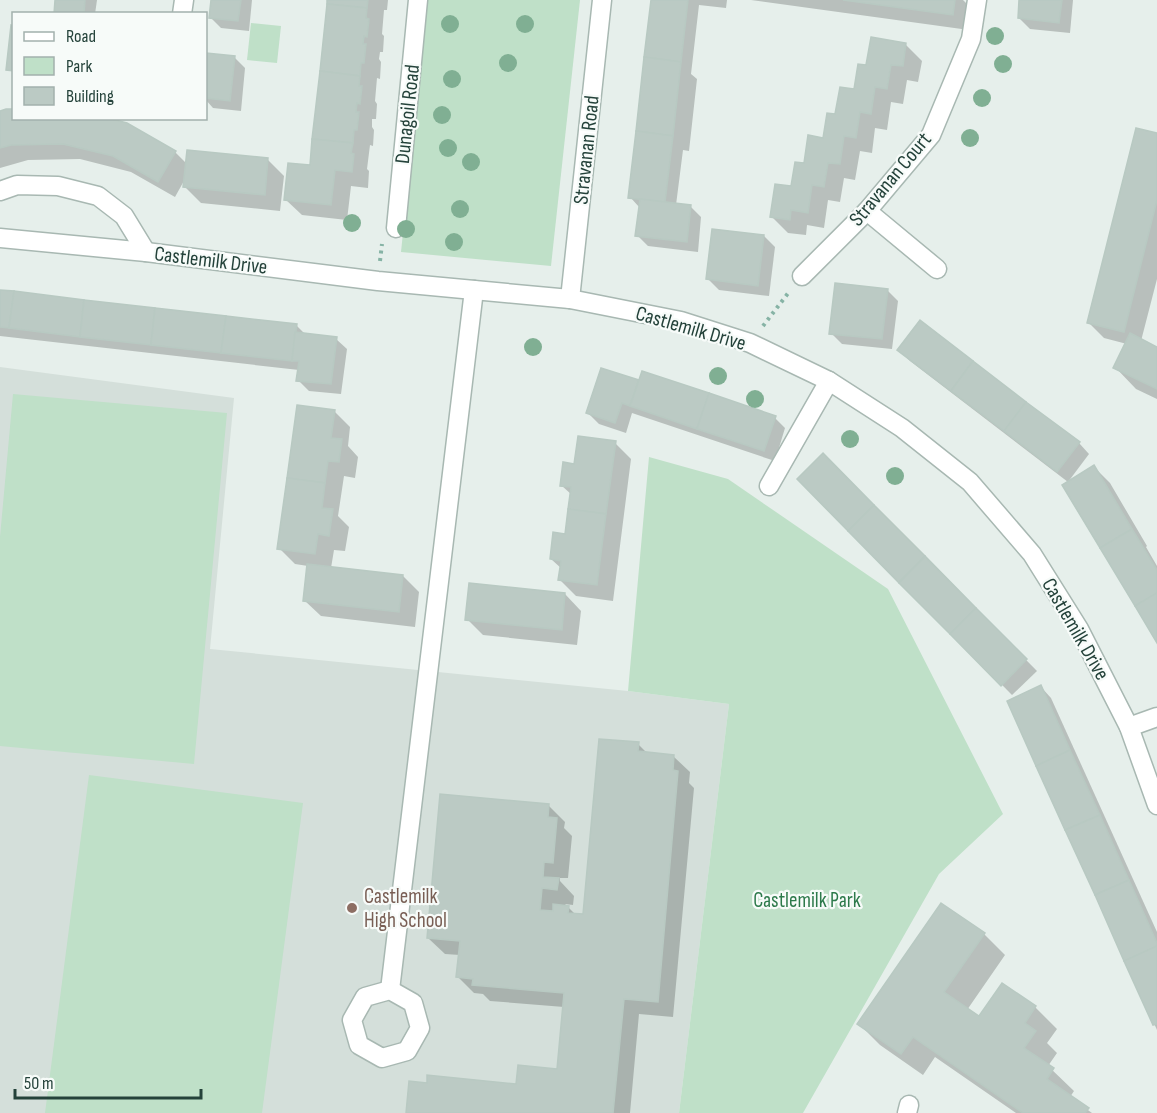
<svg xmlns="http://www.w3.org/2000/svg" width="1157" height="1113" viewBox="0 0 1157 1113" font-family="'Sofia Sans Condensed',sans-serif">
	<rect width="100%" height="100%" fill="#e6efeb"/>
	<path fill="#d4dfda" d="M0,367l234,31 -24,251 418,42 101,13 -50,409h-679z"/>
	<g fill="#bfe0c8">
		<path d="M427,0h153l-29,266 -150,-14z"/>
		<path d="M251,23l30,3 -4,37 -30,-3z"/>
		<path d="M13,394l214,19 -33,351 -194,-18v-209z"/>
		<path d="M649,457l79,22 160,110 115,225 -64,60 -136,239h-124l50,-409 -101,-13z"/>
		<path d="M89,775l214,28 -41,310h-217z"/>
	</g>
	<g fill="#0003">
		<path d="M57,0h40l-2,14h-40z"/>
		<path d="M212,0h40l-3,31 -28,-3 -11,-11z"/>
		<path d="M329,0h59l-1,10h-3l-2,24 2,2 -1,16h-3l-1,7 2,3 -1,17 -3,-1 -2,23 2,3 -1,15h-4v8l2,3 -1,16 -3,-1 -3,24 2,2 -1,17 -17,-2 -4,34 -45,-5 -17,-16 26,-32z"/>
		<path d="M652,0h75l-1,8 -27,-3 -8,69 6,5 -8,72 -6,-1 -7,55 14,1 11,11 -3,35 -50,-6 -11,-11 3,-27 -10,-11z"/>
		<path d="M751,0h212l9,9 -3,21z"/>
		<path d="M1021,0h52l-3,33 -40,-4 -11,-11z"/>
		<path d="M906,45l16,16 -4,21 -11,-2 -4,24 -12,-2 -4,28 -12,-2 -3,25 -12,-2 -5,29 -11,-2 -4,24 -12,-2 -4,28 -17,-3 -1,10 -18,-2 -17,-17 21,-28 13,-23 19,-26 12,-23 19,-25 13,-24z"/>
		<path d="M206,55l28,2 11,11 -4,43 -28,-3 -7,-8z"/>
		<path d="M0,113l14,5 112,7 49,27 12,12 81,-4 16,16 -4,35 -79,-8 -16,-16v-8l-10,18 -44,-25 -51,-13 -52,1 -28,8z"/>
		<path d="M1157,134v145l-16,62 16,8v50l-21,-10 -21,-22 12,-23 -23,-6 -16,-16z"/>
		<path d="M764,236l11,11 -6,49 -50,-6 -11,-11z"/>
		<path d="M887,290l11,11 -6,48 -50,-5 -11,-11z"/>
		<path d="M0,292l296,33 10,10 30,4 11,10 -6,45 -32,-3 -11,-11 1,-10 -299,-34z"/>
		<path d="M899,350l180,93 10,11 -21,28 -158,-121z"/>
		<path d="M640,382l135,36 10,10 -10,33 -143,-48 -6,20 -27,-9 -11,-11z"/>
		<path d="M334,411l16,16 -2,19 10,11 -3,21 -11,-2 -6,40 11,11 -4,24 -11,-1 -3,18 72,8 16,16 -4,35 -94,-11 -17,-16 4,-34 -13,-2 -16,-16z"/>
		<path d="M615,443l16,16 -18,142 -37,-5 -16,-16 2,-11 -11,-10 15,-23 6,-41 -11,-10 14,-20z"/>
		<path d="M823,455l214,216 -25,24 -213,-216z"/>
		<path d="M1094,467l16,16 37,63 -1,1 11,19v74z"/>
		<path d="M565,594l16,17 -4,34 -94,-10 -16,-16z"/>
		<path d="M1041,687l10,11 106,234v98l-148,-329z"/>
		<path d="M638,744l10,10 25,2 17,16 -1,11 5,5 -21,229 -34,-3 -9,99h-222l110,-28 41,-15 5,-63 -74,-6 -7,-7 -9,-1 -16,-16 2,-22 -15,-1 -17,-16 121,-132 16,16 -1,6 8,8 -4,42h-8v3l14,15 -1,9 -8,-1 11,11 9,1z"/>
		<path d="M984,934l21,21 -38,55 13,8 22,-33 33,22 22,22 -10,14 10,10 -9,13 26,25 -4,6 22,16h-76l-81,-56 -12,18 -43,-30 -21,-21z"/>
	</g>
	<g fill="#bbcac4" stroke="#b8c9c2" stroke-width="1.5">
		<path d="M55,0h30l-1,14h-30z"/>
		<path d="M211,0h30l-3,21 -29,-3z"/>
		<path d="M327,0h41l-1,8 -40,-4z"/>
		<path d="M651,0h37l-7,62 -37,-5z"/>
		<path d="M843,0h112l-2,15z"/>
		<path d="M1019,0h43l-3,23 -41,-5z"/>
		<path d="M327,4l40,4 -1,10 3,1 -2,18 -3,-1 -1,8h3l-2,19h-3l-1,13 -40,-5z"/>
		<path d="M11,25l3,1v45l-8,-1z"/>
		<path d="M871,37l35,6 -3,23 -12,-1 -4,24 -12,-2 -4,27 -11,-2 -4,26 -12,-2 -4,28 -12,-1 -4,24 -12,-2 -4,28 -17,-3 -1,10 -20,-3 5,-33 16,2 4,-24 9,1 4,-28 15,3 4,-25 8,1 5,-27 14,2 4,-25 8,1z"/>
		<path d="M206,53l29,3 -5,45 -24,-3z"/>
		<path d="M644,57l37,5 -8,74 -37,-5z"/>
		<path d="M320,71l40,5 -1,10h3l-2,18 -3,-1 -1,9h3l-2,18h-3l-1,13 -41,-4z"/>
		<path d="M6,109h8v9h94l19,5 49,28 -18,31 -45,-26 -50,-12 -52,1 -11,3v-37z"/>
		<path d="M1136,128l21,5v67l-33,132 -37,-9z"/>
		<path d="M636,131l37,5 -8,66 -37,-4z"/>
		<path d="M312,139l41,4 -2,10 3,1 -2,18 -17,-2 -4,35 -47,-5 4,-37 22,2z"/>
		<path d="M187,150l81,8 -3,37 -82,-8z"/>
		<path d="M640,199l51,6 -4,37 -52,-6z"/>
		<path d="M712,229l52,6 -6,51 -52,-7z"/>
		<path d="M835,283l53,6 -6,50 -53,-5z"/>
		<path d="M0,290l14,1 -5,37 -9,-1z"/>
		<path d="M14,291l70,9 -4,37 -71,-9z"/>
		<path d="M84,300l71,8 -4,37 -71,-8z"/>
		<path d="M155,308l71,8 -5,37 -70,-8z"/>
		<path d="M226,316l71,8 -5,37 -71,-8z"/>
		<path d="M920,320l53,41 -22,30 -54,-41z"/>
		<path d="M295,332l42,5 -6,47 -35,-3 3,-20h-7z"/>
		<path d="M1130,333l27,14v42l-44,-21z"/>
		<path d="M973,361l53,41 -22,29 -53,-40z"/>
		<path d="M601,368l38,12 -9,26 -8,-3 -7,20 -29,-10z"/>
		<path d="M642,371l67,22 -12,36 -67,-23z"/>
		<path d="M709,393l67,23 -12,35 -67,-22z"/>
		<path d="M1026,402l54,40 -23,30 -53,-41z"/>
		<path d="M297,405l38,5 -4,28 11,1 -3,23 -11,-1 -3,22 -38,-5z"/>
		<path d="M578,436l38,5 -10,73 -38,-5 3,-22 -11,-1 3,-24 11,2z"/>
		<path d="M823,453l51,52 -26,26 -51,-52z"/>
		<path d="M1094,465l38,64 -32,19 -38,-63z"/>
		<path d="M287,478l38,5 -3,25 11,1 -4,27 -11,-2 -3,20 -38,-5z"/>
		<path d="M874,505l51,51 -26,27 -51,-52z"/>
		<path d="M568,509l38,5 -9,71 -39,-5 3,-19 -11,-2 3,-27 12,2z"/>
		<path d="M1132,529l25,41v23l-22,13 -35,-58z"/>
		<path d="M925,556l51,52 -26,26 -51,-51z"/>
		<path d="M307,564l96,11 -4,37 -96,-11z"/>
		<path d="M469,583l96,10 -3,37 -97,-10z"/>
		<path d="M1157,593v50l-22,-37z"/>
		<path d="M976,608l51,51 -26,27 -51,-52z"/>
		<path d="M1041,685l29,65 -34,16 -29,-65z"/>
		<path d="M599,739l40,3 -1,9 36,4 -1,15 5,1 -20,231 -34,-3 -11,114h-207l3,-32 18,2v-8l89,9 2,-19 39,4 7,-76 -92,-8 1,-6 -17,-2 4,-36 -33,-3 13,-144 109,10 -1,13 9,1 -4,45 -9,-1 -1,15 16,1 -2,12 -15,-2 -2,22 13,1v-7l16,2 -1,7 15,1z"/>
		<path d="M1070,750l30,65 -35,15 -29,-64z"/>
		<path d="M1100,815l29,65 -34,15 -30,-65z"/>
		<path d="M1129,880l28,63v3l-33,15 -29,-66z"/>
		<path d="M941,903l44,30 -41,59 35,24 23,-33 34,23 -11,17 11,8 -12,17 30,20 -7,11 42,29 -4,5h-62l-110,-76 -12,17 -44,-30z"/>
		<path d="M1157,946v78l-4,1 -29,-64z"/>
	</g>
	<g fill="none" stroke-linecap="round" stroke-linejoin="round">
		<defs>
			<g id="minor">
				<path d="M182,14l2,-14"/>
				<path d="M0,191l17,-6 41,1 40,10 26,20 22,36"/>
				<path d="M867,211l70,58"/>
				<path d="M396,228l22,-228"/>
				<path d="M0,238l146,14 232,29 192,18 111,22 69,22 79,38 73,47 68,54 62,72 47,75 50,98 28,78"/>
				<path d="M802,276l65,-65 64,-76 40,-96 6,-39"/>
				<path d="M570,299l32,-299"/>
				<path d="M769,486l60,-105"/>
				<path d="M1129,727l28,-10"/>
				<path d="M390,990l84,-700"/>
				<path d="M390,990l23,13 7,25 -13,23 -25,7 -23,-13 -7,-25 13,-23z"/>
				<path d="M907,1113l2,-8"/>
			</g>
		</defs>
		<use href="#minor" stroke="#a8b8b2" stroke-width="21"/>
		<g stroke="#86b3a5" stroke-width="4" stroke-dasharray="3 4.5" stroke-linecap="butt">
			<path d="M380,261l2,-17"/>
			<path d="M763,326l26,-34"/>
		</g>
		<use href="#minor" stroke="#fff" stroke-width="18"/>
	</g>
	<g fill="#80af93">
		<circle cx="450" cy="24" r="9"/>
		<circle cx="525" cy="24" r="9"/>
		<circle cx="995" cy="36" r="9"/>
		<circle cx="508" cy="63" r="9"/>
		<circle cx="1003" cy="64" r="9"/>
		<circle cx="452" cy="79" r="9"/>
		<circle cx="982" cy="98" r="9"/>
		<circle cx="442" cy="115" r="9"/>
		<circle cx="970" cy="138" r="9"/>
		<circle cx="448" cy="148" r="9"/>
		<circle cx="471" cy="162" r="9"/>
		<circle cx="460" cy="209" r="9"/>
		<circle cx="352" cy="223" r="9"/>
		<circle cx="406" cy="229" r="9"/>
		<circle cx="454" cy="242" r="9"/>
		<circle cx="533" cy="347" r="9"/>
		<circle cx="718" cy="376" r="9"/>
		<circle cx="755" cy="399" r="9"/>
		<circle cx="850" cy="439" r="9"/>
		<circle cx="895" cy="476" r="9"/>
	</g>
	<circle fill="#8d6e63" stroke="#f7fbf9" stroke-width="2" cx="352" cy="908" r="6"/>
	<g text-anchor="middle" stroke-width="4.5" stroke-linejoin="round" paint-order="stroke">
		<g font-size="21" fill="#24423a" stroke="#f7fbf9">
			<text transform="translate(407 114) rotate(-84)" y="7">Dunagoil Road</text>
			<text transform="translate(586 150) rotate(-84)" y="7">Stravanan Road</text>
			<text transform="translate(890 179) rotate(-50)" y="7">Stravanan Court</text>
			<text transform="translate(211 260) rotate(7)" y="7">Castlemilk Drive</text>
			<text transform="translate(691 328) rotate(16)" y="7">Castlemilk Drive</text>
			<text transform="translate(1076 629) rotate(60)" y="7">Castlemilk Drive</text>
		</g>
		<g font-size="21" fill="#785e54" stroke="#f7fbf9" text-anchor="start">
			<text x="364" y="903">Castlemilk<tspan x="364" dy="24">High School</tspan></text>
		</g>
		<g font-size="21" fill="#2d7a4b" stroke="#f7fbf9">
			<text x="807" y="907">Castlemilk Park</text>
		</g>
	</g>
	<rect x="12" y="12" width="195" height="108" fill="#f7fbf9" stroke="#a3b1ad" stroke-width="1.5"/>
	<rect x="24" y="32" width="30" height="9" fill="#ffffff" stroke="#a3b1ad" stroke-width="1.5"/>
	<text x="66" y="42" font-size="18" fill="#24423a">Road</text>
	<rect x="24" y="57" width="30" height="18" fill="#bfe0c8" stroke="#a3b1ad" stroke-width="1.5"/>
	<text x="66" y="72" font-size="18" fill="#24423a">Park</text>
	<rect x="24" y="87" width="30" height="18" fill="#bbcac4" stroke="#a3b1ad" stroke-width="1.5"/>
	<text x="66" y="102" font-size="18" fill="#24423a">Building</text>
	<path d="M15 1089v9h186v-9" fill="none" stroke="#24423a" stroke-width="3"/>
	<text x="24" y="1089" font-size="18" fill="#24423a" stroke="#f7fbf9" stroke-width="4.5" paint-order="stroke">50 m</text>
</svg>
